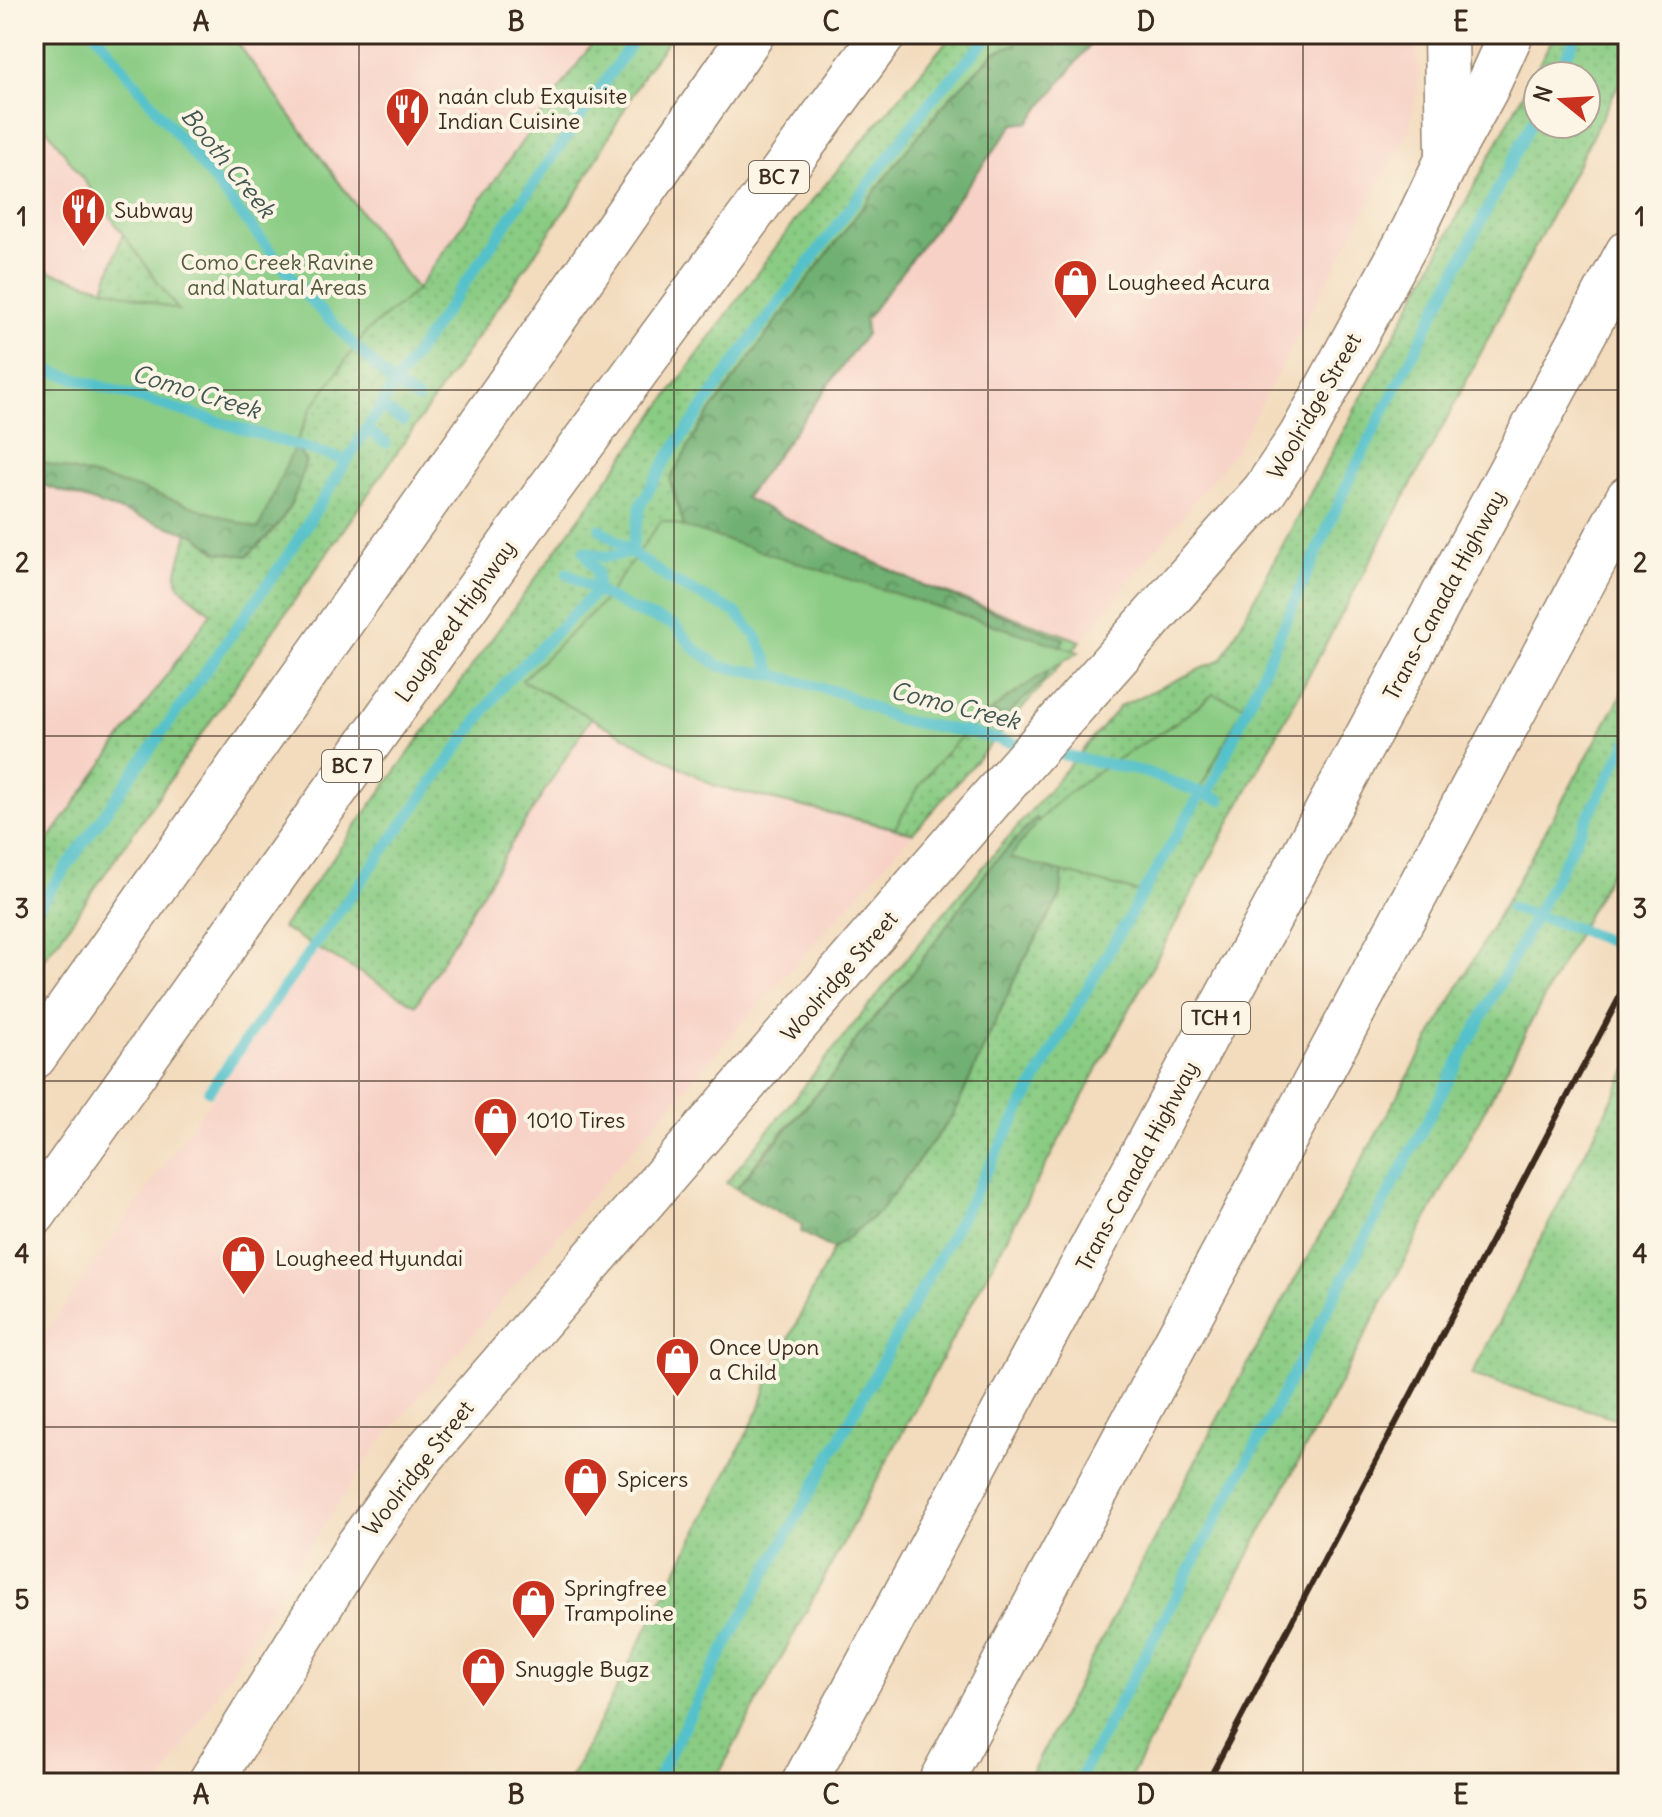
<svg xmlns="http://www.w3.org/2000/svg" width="1662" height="1817" viewBox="0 0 1662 1817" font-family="Delius,sans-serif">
	<defs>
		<pattern id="grass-dots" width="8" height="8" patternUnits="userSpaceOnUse" patternTransform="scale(2)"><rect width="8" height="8" fill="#8acc84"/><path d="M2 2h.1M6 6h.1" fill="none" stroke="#78af72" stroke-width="1.8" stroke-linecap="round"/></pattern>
		<pattern id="forest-crowns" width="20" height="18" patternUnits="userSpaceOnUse" patternTransform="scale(2)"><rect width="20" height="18" fill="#6fb072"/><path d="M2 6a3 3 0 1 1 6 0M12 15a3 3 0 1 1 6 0" fill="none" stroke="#5c8f5d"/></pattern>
	</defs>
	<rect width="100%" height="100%" fill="#fcf5e5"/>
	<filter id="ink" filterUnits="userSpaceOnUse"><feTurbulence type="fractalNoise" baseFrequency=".0125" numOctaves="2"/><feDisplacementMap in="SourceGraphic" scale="16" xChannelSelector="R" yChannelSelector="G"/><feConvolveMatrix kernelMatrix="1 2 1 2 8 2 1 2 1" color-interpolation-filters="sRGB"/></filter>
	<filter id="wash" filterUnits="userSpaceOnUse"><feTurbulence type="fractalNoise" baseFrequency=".006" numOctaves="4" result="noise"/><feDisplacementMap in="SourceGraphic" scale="32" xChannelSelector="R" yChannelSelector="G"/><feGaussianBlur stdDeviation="1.8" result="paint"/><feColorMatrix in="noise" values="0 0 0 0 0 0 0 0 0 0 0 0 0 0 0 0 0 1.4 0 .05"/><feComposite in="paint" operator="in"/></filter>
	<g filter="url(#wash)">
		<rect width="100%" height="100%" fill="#f3dcbe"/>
		<g fill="#f7d1c6">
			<path d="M231,34h368l-182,256z"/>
			<path d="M1103,34h311l5,45 -9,49 -174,322 -155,191 -166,-59 -171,-84 122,-164 -1,-13 149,-197 15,-2 65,-82z"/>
			<path d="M34,111l89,122 -19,55 -70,-21z"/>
			<path d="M34,469l242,79 -242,356z"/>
			<path d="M592,716l123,70 198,47 -222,248 -314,365 -74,110 -142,227h-127v-434l283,-399 99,55 97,-164z"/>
		</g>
		<g fill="url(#grass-dots)" stroke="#627b51" stroke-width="2" fill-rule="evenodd">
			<path d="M34,34h197l186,255 182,-255h74l-29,40 -63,113 -520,750 -27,34v-111l177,-247c-45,-37 -38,-24 -23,-80l-154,-51v-215l70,21 19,-55 -89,-122z"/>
			<path d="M953,34h150l-9,6 -65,82 -15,2 -149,196 1,14 -121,164 170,84 166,59 -168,192 -198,-47 -123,-70 -79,125 -97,164 -134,-77 515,-710z"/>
			<path d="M1555,34h73v32l-174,339 -740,1378h-146l191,-373 9,-29 65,-132 46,-37 75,-98 66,-147 41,-72 -25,-77 -46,49 -83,113 -47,54 -26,40 -76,86 -21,29 -11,-6 211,-262 183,-215 102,-47zM1538,76h48v48h-48z"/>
			<path d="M1628,683v156l-500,944h-102l199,-378z"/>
			<path d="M1628,1068v354l-156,-47z"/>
		</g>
		<g fill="url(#forest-crowns)" stroke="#556d48" stroke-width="2">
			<path d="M1021,34h82l-9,6 -65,82 -15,2 -149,196 1,14 -121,164 170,84 149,57 -21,42 -37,35 -90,-15 -229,-165 -17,-56 30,-54 101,-138 103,-135 47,-57 43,-43 22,-10z"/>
			<path d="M34,267l229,141 43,52c-12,47 -23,64 -59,96l-30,-4 -20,-16 -163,-54z"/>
			<path d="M1036,818l18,10 10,28 -3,39 -41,72 -66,147 -75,98 -46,37 -32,-17 1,-7 -65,-36 2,-4 95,-111 26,-40 47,-54 83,-113z"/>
		</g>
		<g fill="#8acc84" stroke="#627b51" stroke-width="2">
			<path d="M34,34h197l186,256 -51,42 -55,77 -53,120 -116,-40 -108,-29v-193l144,43 -144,-199z"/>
			<path d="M662,520l417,132c-58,34 -116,73 -156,129 -10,14 -19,32 -28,47l-180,-42 -193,-106 80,-77z"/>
			<path d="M1213,694l31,11 -99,189 -135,-36c14,-20 30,-41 49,-57 47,-41 106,-65 154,-107z"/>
		</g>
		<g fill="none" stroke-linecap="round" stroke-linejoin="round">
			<g stroke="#54c1cb" stroke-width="11">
				<path d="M96,34l215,267 83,84 24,14"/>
				<path d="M1556,76l21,-42"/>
				<path d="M34,366l311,94"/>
				<path d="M381,407l22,14"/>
				<path d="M366,429l20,14"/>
				<path d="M600,529l70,51 65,32 21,24 18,39 67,18 57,27 69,12 58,14"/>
				<path d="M584,551l21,6 26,-4"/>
				<path d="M584,551l13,20v20"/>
				<path d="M631,553l10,-49 27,-47 74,-105 187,-249 62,-69"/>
				<path d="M567,573l30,18"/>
				<path d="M1045,751l100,21 76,28"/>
				<path d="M1208,795l141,-315 189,-370"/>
				<path d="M1511,908l67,21 50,20"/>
				<path d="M34,913l254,-358 106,-170 244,-351"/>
				<path d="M209,1091l296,-408 92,-92 33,18 44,16 20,23 25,18 55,9"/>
				<path d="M655,1783l59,-115 362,-660 125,-215"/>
				<path d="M1077,1783l551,-1042"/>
			</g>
		</g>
	</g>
	<g filter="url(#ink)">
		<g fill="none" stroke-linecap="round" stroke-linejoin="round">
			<defs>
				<g id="minor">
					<path d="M1446,34l2,122"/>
					<path d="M210,1783l149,-239 61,-85 572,-661 273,-308 36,-54 113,-207 34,-71 38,-69 25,-55"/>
				</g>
				<g id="major">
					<path d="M34,1057l431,-610 287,-413"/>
					<path d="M34,1214l511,-719 339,-461"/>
				</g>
				<g id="highway">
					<path d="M804,1783l824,-1531"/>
					<path d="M940,1783l688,-1285"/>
				</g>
			</defs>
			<use href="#minor" stroke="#97836e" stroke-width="47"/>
			<use href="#major" stroke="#97836e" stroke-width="47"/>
			<use href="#highway" stroke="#97836e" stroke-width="47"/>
			<use href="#minor" stroke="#fff" stroke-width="44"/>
			<use href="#major" stroke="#fff" stroke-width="44"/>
			<use href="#highway" stroke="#fff" stroke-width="44"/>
			<path stroke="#3b2a1e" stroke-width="6" d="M1207,1783l421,-802"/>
		</g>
	</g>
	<path fill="none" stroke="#3b2a1e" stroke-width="2" stroke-opacity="0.55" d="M359,34v1749M674,34v1749M988,34v1749M1303,34v1749M34,390h1594M34,736h1594M34,1081h1594M34,1427h1594"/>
	<defs>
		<symbol id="restaurant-pin" viewBox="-11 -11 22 30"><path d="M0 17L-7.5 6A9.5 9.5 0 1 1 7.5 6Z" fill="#c8321e" stroke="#fcf5e5"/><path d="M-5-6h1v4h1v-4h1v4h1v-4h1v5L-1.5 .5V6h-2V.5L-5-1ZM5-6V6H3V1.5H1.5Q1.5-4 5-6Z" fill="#fff"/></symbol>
		<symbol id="shop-pin" viewBox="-11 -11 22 30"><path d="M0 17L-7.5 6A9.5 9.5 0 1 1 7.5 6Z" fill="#c8321e" stroke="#fcf5e5"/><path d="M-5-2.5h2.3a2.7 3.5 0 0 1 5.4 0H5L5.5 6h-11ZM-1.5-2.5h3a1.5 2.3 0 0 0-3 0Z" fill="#fff"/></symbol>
	</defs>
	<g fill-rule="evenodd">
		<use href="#restaurant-pin" x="382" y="84" width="51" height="69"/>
		<use href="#restaurant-pin" x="58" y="184" width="51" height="69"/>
		<use href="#shop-pin" x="1050" y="256" width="51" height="69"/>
		<use href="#shop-pin" x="470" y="1094" width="51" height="69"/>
		<use href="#shop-pin" x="218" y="1232" width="51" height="69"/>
		<use href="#shop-pin" x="652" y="1334" width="51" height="69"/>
		<use href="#shop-pin" x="560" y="1454" width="51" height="69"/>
		<use href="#shop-pin" x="508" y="1576" width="51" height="69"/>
		<use href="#shop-pin" x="458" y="1644" width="51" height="69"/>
	</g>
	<g text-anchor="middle" stroke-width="8" stroke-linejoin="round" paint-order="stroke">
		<g fill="#fcf5e5" stroke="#75675a" stroke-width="2">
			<rect x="749" y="161" width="60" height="32" rx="6"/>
			<rect x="322" y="750" width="60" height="32" rx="6"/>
			<rect x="1182" y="1002" width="68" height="32" rx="6"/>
		</g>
		<g font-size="20" font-weight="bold" fill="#3b2a1e">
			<text x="779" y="184">BC 7</text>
			<text x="352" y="773">BC 7</text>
			<text x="1216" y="1025">TCH 1</text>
		</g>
		<g font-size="22" fill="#3b2a1e" stroke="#fcf5e5" text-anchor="start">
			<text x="438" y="104">naán club Exquisite<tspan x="438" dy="25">Indian Cuisine</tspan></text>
			<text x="114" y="218">Subway</text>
			<text x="1107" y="290">Lougheed Acura</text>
			<text x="527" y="1128">1010 Tires</text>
			<text x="275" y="1266">Lougheed Hyundai</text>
			<text x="709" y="1355">Once Upon<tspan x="709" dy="25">a Child</tspan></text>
			<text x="617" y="1487">Spicers</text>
			<text x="564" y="1596">Springfree<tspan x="564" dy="25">Trampoline</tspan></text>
			<text x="515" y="1677">Snuggle Bugz</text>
		</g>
		<g font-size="22" fill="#535b3d" stroke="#fcf5e5">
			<text x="277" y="270">Como Creek Ravine<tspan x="277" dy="25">and Natural Areas</tspan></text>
		</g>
		<g font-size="22" fill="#3b2a1e" stroke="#fcf5e5">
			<text transform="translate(1314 406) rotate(-60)" y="8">Woolridge Street</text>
			<text transform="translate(1444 595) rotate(-62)" y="8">Trans-Canada Highway</text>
			<text transform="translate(455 621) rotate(-55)" y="8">Lougheed Highway</text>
			<text transform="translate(839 976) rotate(-49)" y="8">Woolridge Street</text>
			<text transform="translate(1137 1166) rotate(-62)" y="8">Trans-Canada Highway</text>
			<text transform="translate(418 1468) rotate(-52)" y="8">Woolridge Street</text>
		</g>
		<g font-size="24" font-style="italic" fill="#425752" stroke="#fcf5e5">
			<text transform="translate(228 163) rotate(51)" y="8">Booth Creek</text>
			<text transform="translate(196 392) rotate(17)" y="8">Como Creek</text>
			<text transform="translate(955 706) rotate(14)" y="8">Como Creek</text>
		</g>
	</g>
	<rect width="1662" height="1817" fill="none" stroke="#fcf5e5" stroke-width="88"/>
	<g transform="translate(1562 100) rotate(288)"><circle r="38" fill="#fcf5e5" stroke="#afa495" stroke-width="2"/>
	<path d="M0-6L14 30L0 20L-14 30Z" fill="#c8321e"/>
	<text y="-12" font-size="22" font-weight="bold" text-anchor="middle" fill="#3b2a1e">N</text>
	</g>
	<rect x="44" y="44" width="1574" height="1729" fill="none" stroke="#3b2a1e" stroke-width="3"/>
	<g font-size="26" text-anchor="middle" font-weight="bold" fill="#3b2a1e">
		<text x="201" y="31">A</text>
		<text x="516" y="31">B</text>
		<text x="831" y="31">C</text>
		<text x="1146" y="31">D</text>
		<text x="1461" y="31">E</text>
		<text x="22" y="226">1</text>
		<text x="1640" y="226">1</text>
		<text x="22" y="572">2</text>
		<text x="1640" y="572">2</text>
		<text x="22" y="918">3</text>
		<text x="1640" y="918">3</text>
		<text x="22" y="1263">4</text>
		<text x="1640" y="1263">4</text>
		<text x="22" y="1609">5</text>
		<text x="1640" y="1609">5</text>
		<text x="201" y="1804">A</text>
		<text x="516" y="1804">B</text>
		<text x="831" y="1804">C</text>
		<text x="1146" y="1804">D</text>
		<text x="1461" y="1804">E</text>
	</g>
</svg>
